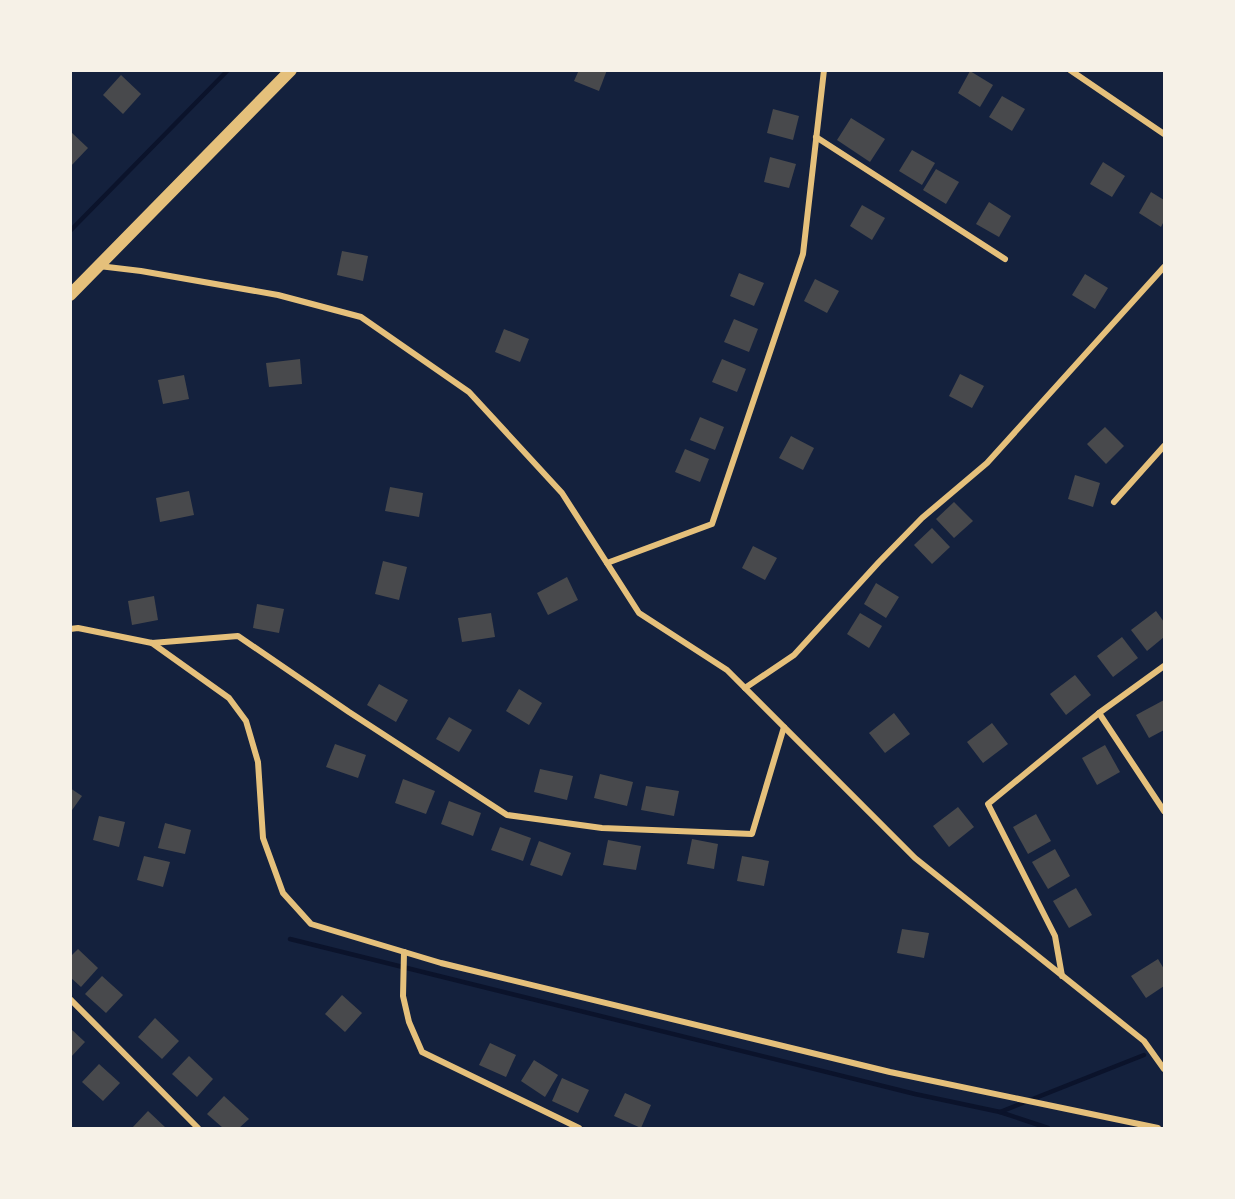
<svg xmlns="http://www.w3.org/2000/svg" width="1235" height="1199" viewBox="0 0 1235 1199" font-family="'Noto Sans',sans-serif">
	<rect width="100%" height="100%" fill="#14213d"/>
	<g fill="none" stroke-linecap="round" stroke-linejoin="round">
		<g stroke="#0b132b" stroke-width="4.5">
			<path d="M70,231l158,-161"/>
			<path d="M290,939l625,155 85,18 48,16"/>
			<path d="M1000,1112l144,-57"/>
		</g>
	</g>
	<g fill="#48494c">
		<path d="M579,70h28l-8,21 -25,-10z"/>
		<path d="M970,71l23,14 -13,22 -22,-14z"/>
		<path d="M121,75l20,19 -18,20 -20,-19z"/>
		<path d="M1002,96l23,13 -13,22 -23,-14z"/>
		<path d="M773,109l26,7 -6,24 -26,-7z"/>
		<path d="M851,118l34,21 -15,23 -33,-22z"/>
		<path d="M70,131l18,17 -18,19z"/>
		<path d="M912,150l23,13 -13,22 -23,-14z"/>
		<path d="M770,157l26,7 -7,24 -25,-6z"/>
		<path d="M1103,162l22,14 -13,21 -22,-13z"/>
		<path d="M936,169l23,13 -13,22 -23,-14z"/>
		<path d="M1151,192l13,8v21l-3,6 -22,-14z"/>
		<path d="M989,202l22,14 -12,21 -23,-13z"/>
		<path d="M862,205l23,13 -13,22 -22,-14z"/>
		<path d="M342,251l26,5 -5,25 -26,-6z"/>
		<path d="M739,273l25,10 -10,23 -24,-10z"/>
		<path d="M1085,274l23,14 -13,21 -23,-14z"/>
		<path d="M815,279l24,12 -12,22 -23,-12z"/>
		<path d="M734,319l24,10 -9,23 -25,-10z"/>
		<path d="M504,329l25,10 -9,23 -25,-10z"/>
		<path d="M300,359l2,25 -33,3 -3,-24z"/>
		<path d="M722,359l24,10 -9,23 -25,-10z"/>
		<path d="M960,374l24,12 -12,22 -23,-12z"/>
		<path d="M184,375l5,24 -26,5 -5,-24z"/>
		<path d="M700,417l24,10 -9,23 -25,-10z"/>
		<path d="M1105,427l19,19 -18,18 -19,-20z"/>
		<path d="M791,436l23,12 -11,22 -24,-12z"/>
		<path d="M685,449l24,10 -9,23 -25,-10z"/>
		<path d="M1075,475l25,8 -7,24 -25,-8z"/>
		<path d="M390,487l33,6 -4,24 -34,-6z"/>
		<path d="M189,491l5,24 -34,7 -4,-24z"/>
		<path d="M954,502l19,19 -19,17 -18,-19z"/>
		<path d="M932,528l18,19 -18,17 -18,-19z"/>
		<path d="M753,546l24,12 -12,22 -23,-12z"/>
		<path d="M383,561l24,6 -8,33 -24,-6z"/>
		<path d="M567,577l11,23 -30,15 -11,-22z"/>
		<path d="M876,583l23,14 -13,21 -22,-14z"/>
		<path d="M154,596l4,24 -26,5 -4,-24z"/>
		<path d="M257,604l27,5 -5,24 -26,-5z"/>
		<path d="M1156,611l8,11v15l-17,14 -16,-21z"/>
		<path d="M491,613l4,24 -33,5 -4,-24z"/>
		<path d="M860,613l22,13 -13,22 -22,-14z"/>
		<path d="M1122,637l16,21 -25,19 -16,-21z"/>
		<path d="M1075,675l16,20 -25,20 -16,-21z"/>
		<path d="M379,684l29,16 -12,22 -29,-17z"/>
		<path d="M519,689l23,14 -13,22 -23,-14z"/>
		<path d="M1164,700v30l-15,8 -13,-23z"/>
		<path d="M894,713l16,21 -25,19 -16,-20z"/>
		<path d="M449,717l23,13 -13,22 -23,-13z"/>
		<path d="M992,723l16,21 -25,19 -16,-21z"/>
		<path d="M335,744l31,11 -8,23 -32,-11z"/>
		<path d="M1105,745l15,27 -23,13 -15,-27z"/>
		<path d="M540,769l33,7 -6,24 -33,-8z"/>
		<path d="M600,774l33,8 -6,24 -33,-8z"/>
		<path d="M403,779l32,12 -9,23 -31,-11z"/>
		<path d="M646,786l33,5 -5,25 -33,-6z"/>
		<path d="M70,788l12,8 -12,17z"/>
		<path d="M449,801l32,12 -8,23 -32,-12z"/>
		<path d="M958,807l16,20 -25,20 -16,-21z"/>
		<path d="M1036,814l15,27 -23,13 -15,-27z"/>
		<path d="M99,816l26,6 -6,25 -26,-7z"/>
		<path d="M165,823l26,7 -6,24 -27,-6z"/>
		<path d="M500,827l31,11 -8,23 -32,-11z"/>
		<path d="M692,839l26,5 -4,25 -27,-5z"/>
		<path d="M608,840l33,6 -5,24 -33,-5z"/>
		<path d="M539,841l32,12 -9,23 -32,-11z"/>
		<path d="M1055,849l15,27 -22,13 -16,-27z"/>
		<path d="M144,856l26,6 -7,25 -26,-7z"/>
		<path d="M742,856l27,5 -5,25 -27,-5z"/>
		<path d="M1076,888l16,27 -23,13 -16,-27z"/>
		<path d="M902,929l27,4 -5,25 -27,-5z"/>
		<path d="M78,949l20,19 -17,19 -11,-10v-20z"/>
		<path d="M1158,959l6,10v17l-18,12 -15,-22z"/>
		<path d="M102,976l21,19 -17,18 -21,-19z"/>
		<path d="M342,995l20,18 -17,19 -20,-18z"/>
		<path d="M155,1018l24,23 -17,18 -24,-22z"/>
		<path d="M70,1028l15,14 -15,16z"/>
		<path d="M490,1043l26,12 -10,22 -27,-12z"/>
		<path d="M189,1056l24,23 -16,18 -25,-23z"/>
		<path d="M534,1060l24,15 -13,22 -24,-16z"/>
		<path d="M99,1064l21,19 -17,18 -21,-19z"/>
		<path d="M562,1078l27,12 -11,23 -26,-12z"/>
		<path d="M625,1093l26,12 -10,23 -27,-12z"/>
		<path d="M224,1096l25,23 -10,9h-16l-16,-14z"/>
		<path d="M148,1111l18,17h-34z"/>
	</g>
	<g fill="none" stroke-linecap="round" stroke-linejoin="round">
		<g stroke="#e5c07b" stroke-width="6">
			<path d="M1070,70l94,64"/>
			<path d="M816,137l189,122"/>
			<path d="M99,266l42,5 137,24 83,22 108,75 93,101 77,120 88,57 188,188 229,183 20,28"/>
			<path d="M1114,502l50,-56"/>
			<path d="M607,563l105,-39 91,-270 21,-184"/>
			<path d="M70,629l8,-1 74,15 86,-7 111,76 158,103 95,13 150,6 32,-107"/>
			<path d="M152,643l77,55 17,23 12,41 5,76 20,55 28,31 130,39 449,109 268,56"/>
			<path d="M745,688l49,-33 85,-93 43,-44 65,-55 177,-196"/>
			<path d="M1099,713l65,98"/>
			<path d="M404,952l-1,44 6,26 13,30 157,76"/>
			<path d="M1062,976l-7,-40 -67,-132 111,-91 65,-47"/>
			<path d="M70,999l128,129"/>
		</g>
		<path stroke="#e5c07b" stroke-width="12" d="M70,295l221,-225"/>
	</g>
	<rect width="1235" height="1199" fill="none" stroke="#f6f1e7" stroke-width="144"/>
</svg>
